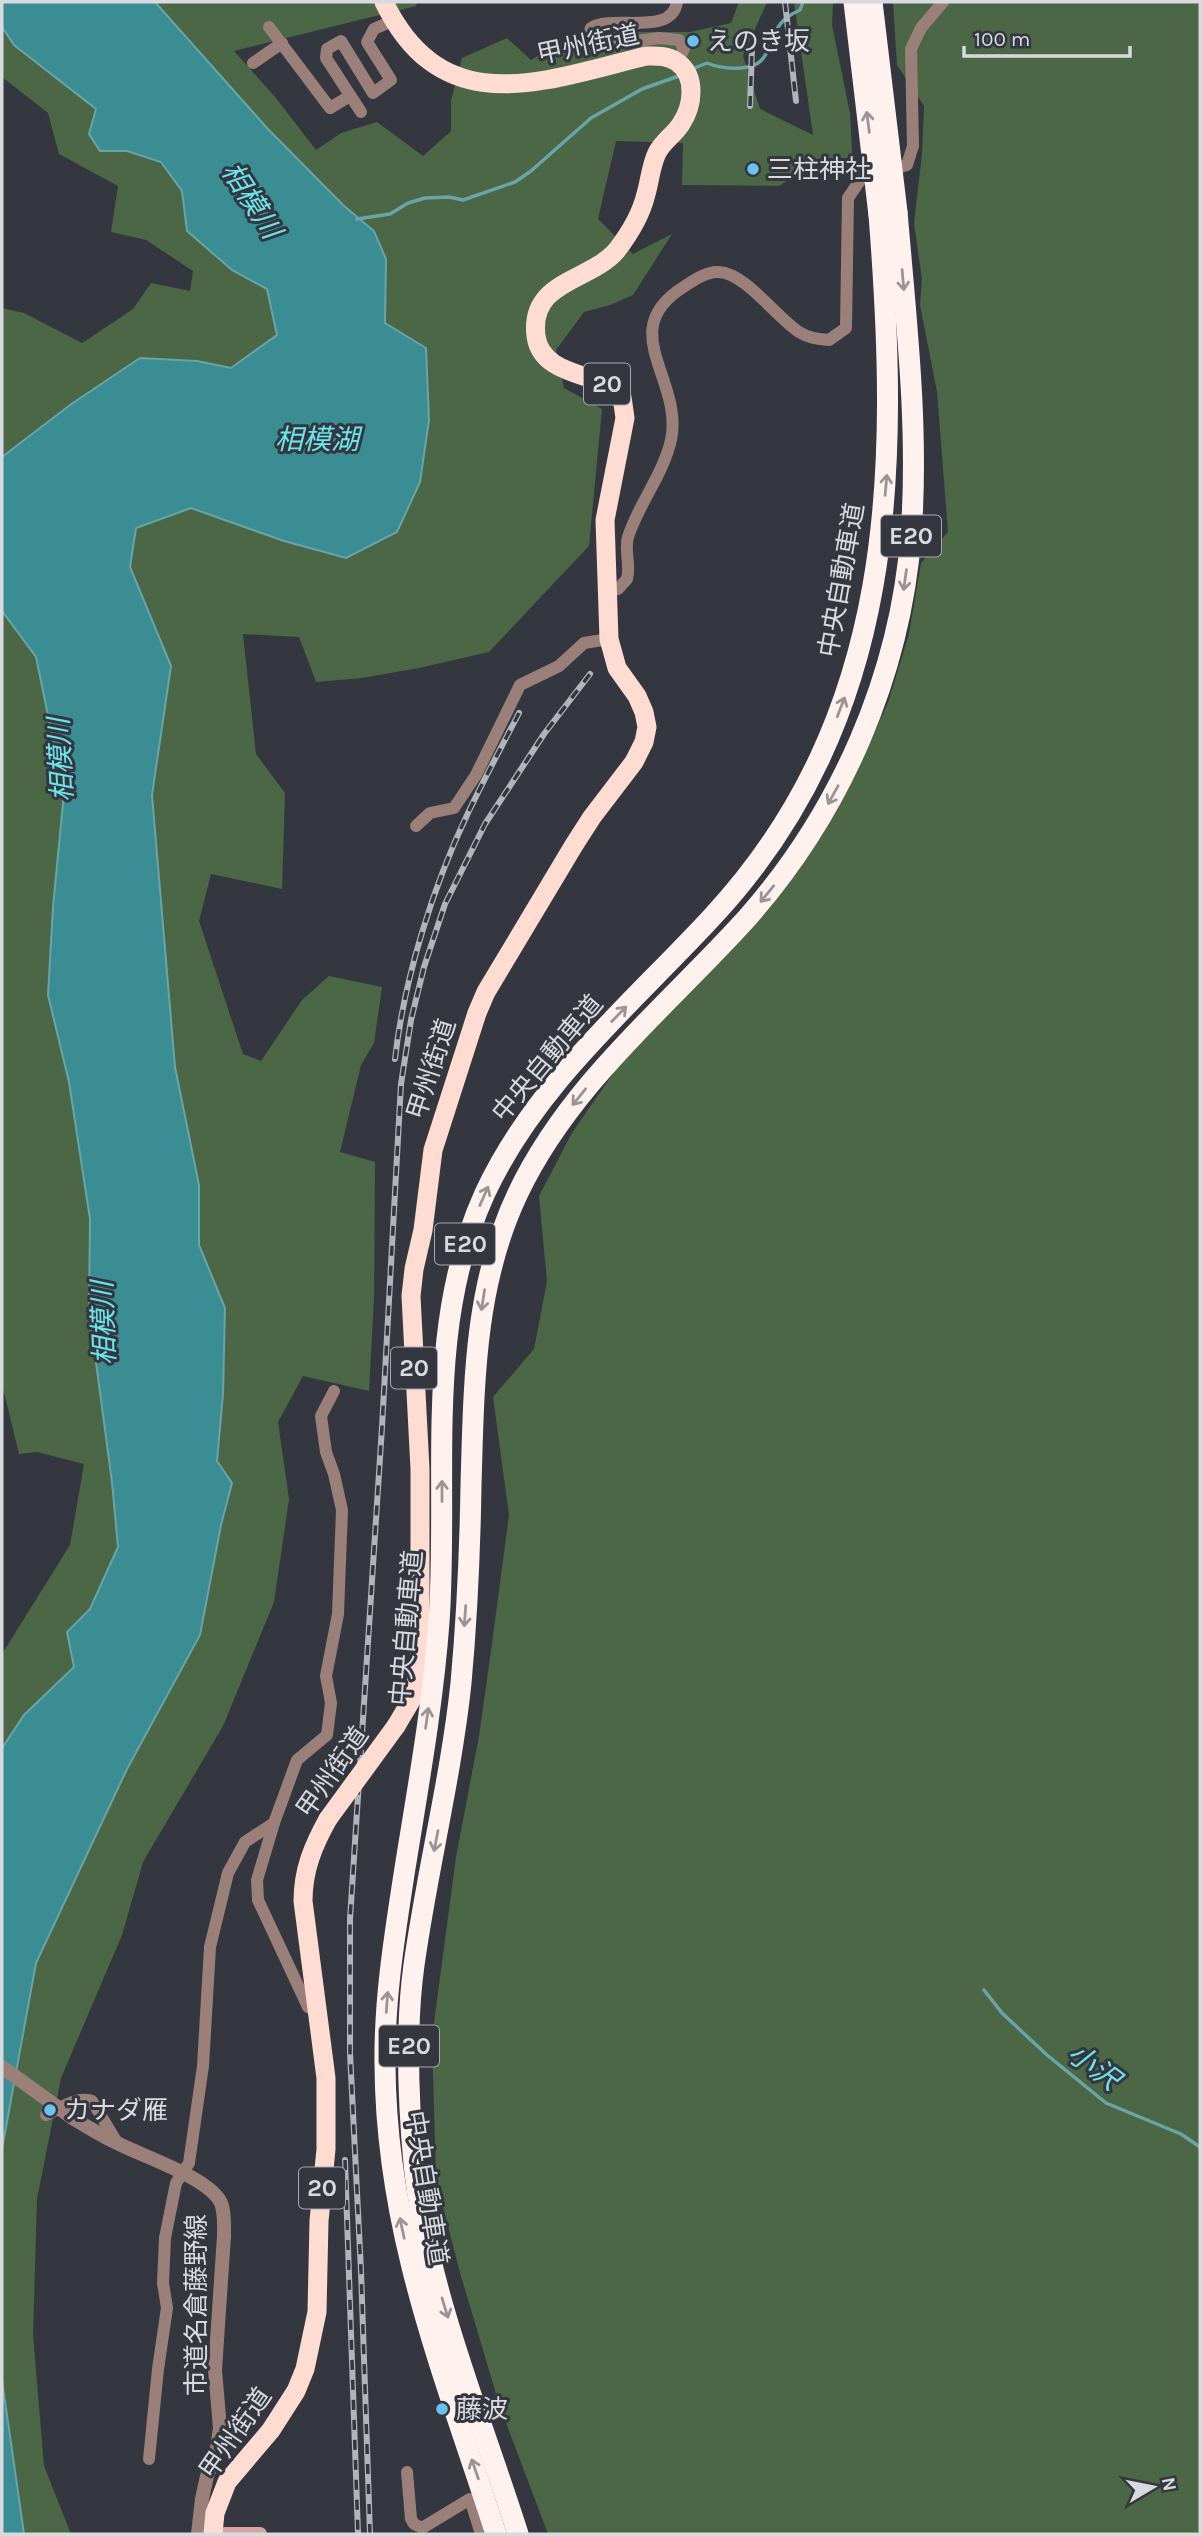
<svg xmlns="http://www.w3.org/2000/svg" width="1202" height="2536" viewBox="0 0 1202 2536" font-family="Karla,'Noto Sans JP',sans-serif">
	<rect width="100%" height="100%" fill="#343740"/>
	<g fill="#4b6745">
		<path d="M155,2h262l-1,4 -182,45 42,47 40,52 25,-17 36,-11 46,34 28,-25v-30l11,-43 45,-20 24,22 46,-28h113l41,-9 8,-21h28l-24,54 17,53 53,26 -19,-133h39l-1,23 18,88 3,57 -32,-1 -2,-9 -40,26 -97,-1 1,-42 -67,-2 -18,78 35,35 39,-20 -39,61 -23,10 -26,7 -28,38 8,38 38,21 -13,137 -100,106 -70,16 -57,10 -46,4 -17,-45 -56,-3 13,120 29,39 -3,96 -71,-15 -12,47 44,133 18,7 41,-61 27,-24 53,11 -8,56 -13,22 -21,87 35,10 -1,137 -5,92 -66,-15 -25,46 11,77 -15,103 -51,124 -80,136 -21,73 -61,143 -24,121 -4,136 11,131 27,68h-47l-22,-161v-224l34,-186 91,-194 73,-134 21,-110 11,-42 -15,-22 6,-67 2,-86 -26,-63v-60l-24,-118 -23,-272 19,-129 -41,-99 6,-39 55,-20 93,33 63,17 38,-235 1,-64 -12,-28 -31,-26 -76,-77z"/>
		<path d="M893,2h307v2532h-652l-49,-130 -40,-135 -23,-90 -4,-141 24,-181 23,-121 12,-85 18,-136 -16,-118 41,-48 13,-68 -8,-85 33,-63 53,-77 224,-270 39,-83 21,-69 12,-71 27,-31 -11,-140 -17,-87 2,-26 -8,-56 8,-69 2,-48 -27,-41z"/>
		<path d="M2,27l12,18 82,64 -7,25 11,17h27l34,11 21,29 5,40 45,39 35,19 10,46 -46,33 -34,-7 -57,-3 -70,47 -68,52v-149l22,5 58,30 51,-34 18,-26 39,8 3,-20 -47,-31 -35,-8 7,-46 -59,-32 -11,-41 -46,-36z"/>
		<path d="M2,611l34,46 28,136 -11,114 -5,88 21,87 21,137 -1,91 23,172 6,65 -28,62 -23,23 8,34 -51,49 -22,33v-94l68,-109 14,-81 -47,-12 -18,2 -17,-70z"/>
	</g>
	<g fill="#3a8d92" stroke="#69a4a9" stroke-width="2">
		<path d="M2,2h153l112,126 76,77 31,26 12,28 -1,64 41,25 3,72 -9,62 -23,50 -51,26 -62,-17 -93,-33 -55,20 -6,39 41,99 -19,129 23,272 24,118v60l26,63 -2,86 -6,67 15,22 -11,42 -21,110 -73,134 -91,194 -34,186v-401l22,-33 50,-48 -7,-35 23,-23 28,-62 -6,-65 -23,-172 1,-91 -21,-137 -21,-87 5,-88 11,-114 -28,-136 -34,-46v-154l68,-52 70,-47 57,3 34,7 46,-33 -10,-46 -35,-19 -45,-39 -5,-40 -21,-29 -34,-11h-27l-11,-17 7,-25 -82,-64 -12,-18z"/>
		<path d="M2,2380l22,154h-22z"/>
	</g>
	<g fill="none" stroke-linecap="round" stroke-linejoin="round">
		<g stroke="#69a4a9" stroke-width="3.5">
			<path d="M692,69l15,-6c14,6 47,10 57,-6 15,-22 6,-33 36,-47l3,-8"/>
			<path d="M357,219l33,-5 18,-11 17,-5 24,-1 14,3 52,-18 16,-11 60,-53 51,-29 37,-13"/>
			<path d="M984,1990l18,23 45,42 59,48 75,31 19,13"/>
		</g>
		<g stroke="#9b7f79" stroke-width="12">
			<path d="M677,2c-5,35 -64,12 -86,26l-2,6 4,9 7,3 59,-8 20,2 5,9 -7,13"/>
			<path d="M269,27l61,81 20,-12"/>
			<path d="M253,63l29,-20"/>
			<path d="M361,112l-35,-54 1,-9 14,-8 32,52 18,-13 -24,-38 7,-13 20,-9"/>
			<path d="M608,591l10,-2 9,-10c4,-14 -3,-28 1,-42 11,-34 35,-62 43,-97 13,-61 -58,-110 14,-154 9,-6 22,-15 34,-14 26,1 58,46 80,60 9,6 19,7 30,8l17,-12 2,-130 13,-19 46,-14 6,-19 -2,-97 10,-21 22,-26"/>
			<path d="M416,826l14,-13 24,-5 22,-33 44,-90 39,-19 25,-23 25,-4"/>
			<path d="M274,1823l-17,57 1,20 50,107 11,5"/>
			<path d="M46,2115c14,-7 31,-19 46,-14l26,43"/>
			<path d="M149,2459l9,-90 9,-61 -4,-25 2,-45 11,-55 13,-20 14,-97 7,-119 18,-74 17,-31 29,-19 23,-63 30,-25 4,-32 -5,-27 12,-62 4,-104 -8,-36 -8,-22 -5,-36 13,-25"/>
			<path d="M407,2472l4,47 3,5 8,4 48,-29 11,35"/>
		</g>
		<path stroke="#9b7f79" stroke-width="14" d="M74,2119c14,8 28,17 43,24 25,13 93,35 104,60 4,10 3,22 3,33l-9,134 5,58 -3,20 -10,28 -5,23 -4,35"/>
		<path stroke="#d3a79d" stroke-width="14" d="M225,2534h35"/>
		<g stroke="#fedcd2" stroke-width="19">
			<path d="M384,2c59,121 159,79 262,54 10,0 21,-1 31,6 20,14 16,44 4,62 -7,11 -18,17 -24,29 -6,12 -7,27 -11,41 -5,21 -16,39 -29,56 -27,32 -88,30 -81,86 5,38 54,37 80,53l6,8 3,21 -20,102 4,119 8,29 20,28 7,16 3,15 -3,15 -10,20 -42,55 -18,28 -88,147 -9,21 -44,137 -10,80 -9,39 -3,27 9,173v187l-5,38 -19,32"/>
			<path d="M213,2534l2,-21 12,-31 44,-52 25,-39 9,-22 12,-57 2,-91 7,-72v-71l-23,-177c0,-31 10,-55 25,-82"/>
		</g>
		<g stroke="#fff1ed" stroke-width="21">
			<path d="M496,2534c-51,-158 -110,-299 -111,-469 -1,-66 10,-132 20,-197 13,-81 28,-164 34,-246 10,-144 -16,-293 46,-429 51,-110 147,-189 228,-277 185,-200 186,-446 166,-701"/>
			<path d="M518,2534c-38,-120 -91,-244 -104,-370 -6,-66 -9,-134 0,-199 13,-94 37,-187 47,-282 6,-66 9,-132 10,-198 3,-101 3,-200 47,-292 53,-111 150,-187 230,-276 93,-106 152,-241 163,-382 8,-108 -5,-216 -14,-323"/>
		</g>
		<defs>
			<g id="rail">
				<path d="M785,2l11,99"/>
				<path d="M750,106l2,-57"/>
				<path d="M395,1059c9,-80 38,-173 73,-246 16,-34 34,-67 51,-100"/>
				<path d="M345,2160l13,374"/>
				<path d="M370,2534l-9,-263 -11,-218v-134l32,-492 19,-343 10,-64 13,-53 21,-63 40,-80 59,-90 46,-60"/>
			</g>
		</defs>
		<use href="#rail" stroke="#b2b4bb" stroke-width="6"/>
		<use href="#rail" stroke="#343740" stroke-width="3.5" stroke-dasharray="10" stroke-linecap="butt"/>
		<path stroke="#9b7f79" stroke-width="14" d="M2,2067l72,52"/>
		<path stroke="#fedcd2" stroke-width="19" d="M328,1819l68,-93"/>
		<g stroke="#fff1ed" stroke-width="21">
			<path d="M854,2l25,213"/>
			<path d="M872,2l25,210"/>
		</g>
	</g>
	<defs><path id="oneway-shaft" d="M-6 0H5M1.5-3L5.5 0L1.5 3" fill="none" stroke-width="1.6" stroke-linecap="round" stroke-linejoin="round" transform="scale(1.75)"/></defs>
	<g stroke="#9a9496">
		<use href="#oneway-shaft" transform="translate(868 122) rotate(-97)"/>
		<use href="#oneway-shaft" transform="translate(903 280) rotate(85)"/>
		<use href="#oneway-shaft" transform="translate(886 485) rotate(-85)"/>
		<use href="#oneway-shaft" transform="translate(905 580) rotate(98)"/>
		<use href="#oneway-shaft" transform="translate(841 707) rotate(-69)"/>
		<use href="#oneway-shaft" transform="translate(833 795) rotate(119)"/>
		<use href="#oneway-shaft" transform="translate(767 894) rotate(129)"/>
		<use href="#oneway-shaft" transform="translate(619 1014) rotate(-46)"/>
		<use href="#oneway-shaft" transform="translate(579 1097) rotate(129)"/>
		<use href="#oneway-shaft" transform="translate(484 1196) rotate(-66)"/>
		<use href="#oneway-shaft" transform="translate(483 1300) rotate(99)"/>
		<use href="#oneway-shaft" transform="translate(442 1491) rotate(-90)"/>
		<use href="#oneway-shaft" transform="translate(465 1616) rotate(94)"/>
		<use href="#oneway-shaft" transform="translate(427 1718) rotate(-82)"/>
		<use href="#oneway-shaft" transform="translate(436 1841) rotate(101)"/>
		<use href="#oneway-shaft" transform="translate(387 2002) rotate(-86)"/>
		<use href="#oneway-shaft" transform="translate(402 2228) rotate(-102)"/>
		<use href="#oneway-shaft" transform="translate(445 2308) rotate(73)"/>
		<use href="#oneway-shaft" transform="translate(475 2469) rotate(-109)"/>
	</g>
	<g fill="#69c3f1" stroke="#343740" stroke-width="2.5">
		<circle cx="693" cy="41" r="7"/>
		<circle cx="753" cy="169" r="7"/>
		<circle cx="50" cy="2110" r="7"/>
		<circle cx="442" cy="2409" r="7"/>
	</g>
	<g text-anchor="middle" stroke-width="6" stroke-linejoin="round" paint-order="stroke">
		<g fill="#343740" stroke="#a7a9b0" stroke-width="2">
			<rect x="584" y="363.5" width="46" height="41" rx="5"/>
			<rect x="881" y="515.5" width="60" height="41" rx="5"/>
			<rect x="435" y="1223.5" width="60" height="41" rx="5"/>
			<rect x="391" y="1347.5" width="46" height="41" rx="5"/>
			<rect x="379" y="2025.5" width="60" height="41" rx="5"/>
			<rect x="299" y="2167.5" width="46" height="41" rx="5"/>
		</g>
		<g font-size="24" font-weight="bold" fill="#d8dae0">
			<text x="607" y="392">20</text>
			<text x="911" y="544">E20</text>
			<text x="465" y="1252">E20</text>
			<text x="414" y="1376">20</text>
			<text x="409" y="2054">E20</text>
			<text x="322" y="2196">20</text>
		</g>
		<g font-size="26" fill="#d8dae0" stroke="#343740" text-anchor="start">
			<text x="707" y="50">えのき坂</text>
			<text x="767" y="178">三柱神社</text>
			<text x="64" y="2119">カナダ雁</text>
			<text x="456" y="2418">藤波</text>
		</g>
		<g font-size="26" fill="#d8dae0" stroke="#343740">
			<text transform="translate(588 44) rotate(-12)" y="9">甲州街道</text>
			<text transform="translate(841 580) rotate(-80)" y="9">中央自動車道</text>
			<text transform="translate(547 1058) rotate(-50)" y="9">中央自動車道</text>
			<text transform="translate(431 1069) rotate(-72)" y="9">甲州街道</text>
			<text transform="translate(406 1628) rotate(-85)" y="9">中央自動車道</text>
			<text transform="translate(332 1772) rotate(-55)" y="9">甲州街道</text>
			<text transform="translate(427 2188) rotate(81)" y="9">中央自動車道</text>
			<text transform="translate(196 2305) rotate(-90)" y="9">市道名倉藤野線</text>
			<text transform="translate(235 2433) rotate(-55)" y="9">甲州街道</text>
		</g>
		<g font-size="28" font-style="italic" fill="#6be5ec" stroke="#343740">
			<text transform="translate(252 200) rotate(57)" y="10">相模川</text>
			<text x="317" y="449">相模湖</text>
			<text transform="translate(60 760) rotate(-93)" y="10">相模川</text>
			<text transform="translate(103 1323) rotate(-92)" y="10">相模川</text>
			<text transform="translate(1094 2066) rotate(37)" y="10">小沢</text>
		</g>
	</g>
	<rect width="1202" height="2536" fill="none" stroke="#d8dae0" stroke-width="7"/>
	<g transform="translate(1153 2487) rotate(80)" stroke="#343740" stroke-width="5" paint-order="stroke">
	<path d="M0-5L12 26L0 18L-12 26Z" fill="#d8dae0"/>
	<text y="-10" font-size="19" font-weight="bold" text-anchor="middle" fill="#d8dae0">N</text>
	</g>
	<path d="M964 46v10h166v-10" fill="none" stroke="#d8dae0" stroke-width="3.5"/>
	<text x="974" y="46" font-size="21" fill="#d8dae0" stroke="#343740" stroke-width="5" paint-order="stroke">100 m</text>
</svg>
